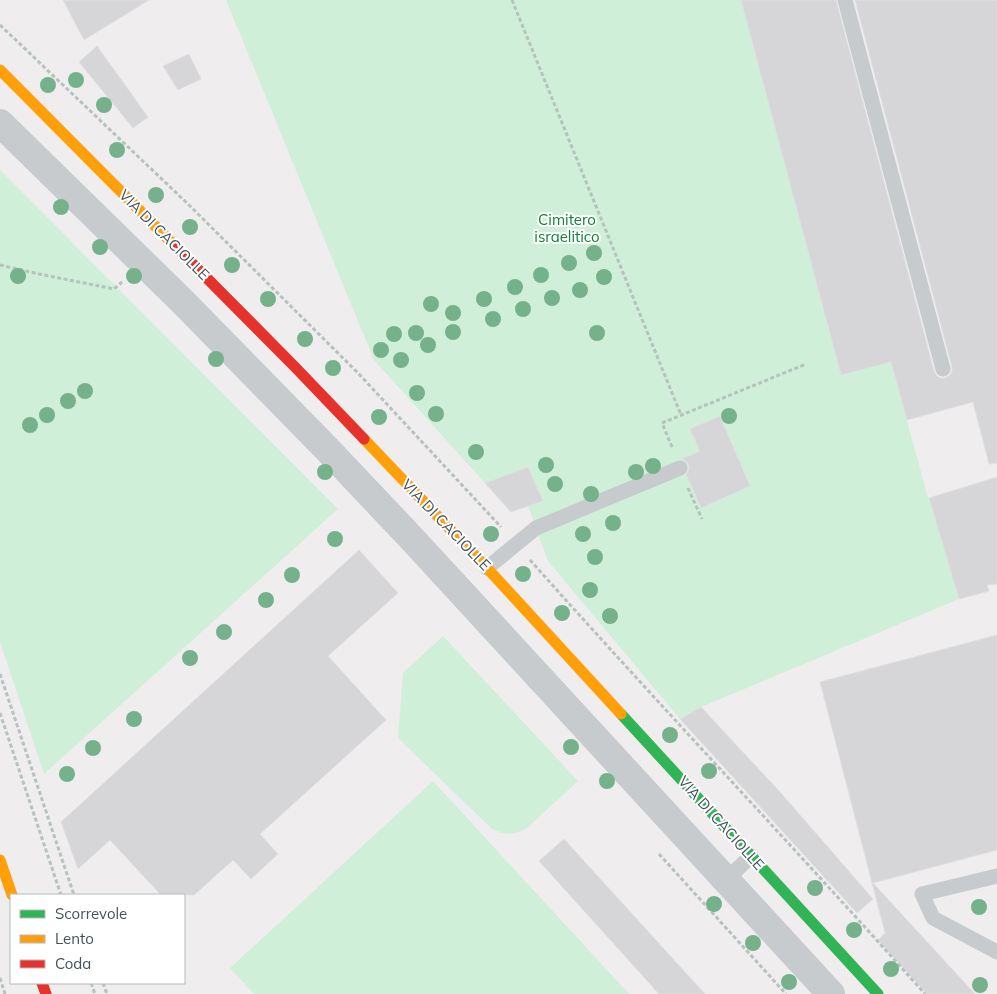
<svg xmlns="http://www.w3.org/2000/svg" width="997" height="994" viewBox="0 0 997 994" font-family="Mulish,sans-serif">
	<rect width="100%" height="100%" fill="#efedee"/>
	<g fill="#d0efd8">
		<path d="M226,0h515l150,362 37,136 30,-9 31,102 -30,8 -258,108 -21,12 -132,-158 -20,-55 -17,6 -137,-152z"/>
		<path d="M0,170l338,339 -294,265 -44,-132z"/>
		<path d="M443,636l135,145 -51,47c-13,7 -21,8 -35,1l-94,-91 5,-65z"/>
		<path d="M433,781l196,213h-375l-24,-26z"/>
	</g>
	<g fill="#d6d6d8" stroke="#e0dfe1">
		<path d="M63,0h86l-65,40z"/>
		<path d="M741,0h95l98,371 3,5 3,2h5l5,-3 2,-4v-4l-97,-367h142v463l-8,1 -16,-62 -66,18 -16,-58 -50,13z"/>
		<path d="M97,46l51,71 -15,11 -54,-66z"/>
		<path d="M189,54l12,25 -23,11 -15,-24z"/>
		<path d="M720,416l30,70 -49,22 -15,-34 3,-4v-5l-3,-4 -4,-2 18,-8 -10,-22z"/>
		<path d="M528,467l15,34 -32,11 -26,-29z"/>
		<path d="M997,477v107l-10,1 2,6 -30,8 -30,-101z"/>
		<path d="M359,550l39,43 -70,63 58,64 -126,114 18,20 -27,25 -18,-19 -39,35h-33l-51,-55 -32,29 -17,-47z"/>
		<path d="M997,635v215l-124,33 102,111h-48l-49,-54 7,-7 -65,-251z"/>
		<path d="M701,707l80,86 92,106 -16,14 -177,-194z"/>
		<path d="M564,839l141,155h-46l-120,-133z"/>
	</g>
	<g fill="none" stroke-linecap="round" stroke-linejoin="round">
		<g stroke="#b5c2bd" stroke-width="3" stroke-dasharray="4 2.5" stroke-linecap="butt">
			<path d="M512,0l169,415"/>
			<path d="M0,25l188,179 170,169 143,154"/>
			<path d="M0,265l39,9 75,15 8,-7"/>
			<path d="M672,447l-10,-24 144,-59"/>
			<path d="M688,488l14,31"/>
			<path d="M530,560c130,146 265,288 395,434"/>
			<path d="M0,674l74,221"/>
			<path d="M0,713l61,182"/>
			<path d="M659,854l127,140"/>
			<path d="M0,978l5,16"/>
			<path d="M91,983l4,11"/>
			<path d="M103,983l4,11"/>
		</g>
		<g stroke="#c7cbcd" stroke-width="15">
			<path d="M845,0l98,369"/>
			<path d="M487,568l49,-40 144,-60"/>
			<path d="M997,876l-75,18 11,24 64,34"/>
			<path d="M726,880l25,-24"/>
		</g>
		<path stroke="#c7cbcd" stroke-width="28" d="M0,123l183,179 144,147 87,92 417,453"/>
		<path stroke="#30b455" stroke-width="11" d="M621,714l257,280"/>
		<g stroke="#ff9f0a" stroke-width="11">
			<path d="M0,70l174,175"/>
			<path d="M364,439l123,129 134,146"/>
			<path d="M0,860l12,35"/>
		</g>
		<g stroke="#e5322d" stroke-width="11">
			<path d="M174,245l121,122 69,72"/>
			<path d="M42,983l4,11"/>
		</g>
	</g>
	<g fill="#75b18b">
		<circle cx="76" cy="80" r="8"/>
		<circle cx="48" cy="85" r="8"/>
		<circle cx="104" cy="105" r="8"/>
		<circle cx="117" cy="150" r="8"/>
		<circle cx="156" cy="195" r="8"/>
		<circle cx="61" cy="207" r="8"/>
		<circle cx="190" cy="227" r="8"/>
		<circle cx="100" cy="247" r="8"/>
		<circle cx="594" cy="253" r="8"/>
		<circle cx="569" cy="263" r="8"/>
		<circle cx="232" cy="265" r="8"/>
		<circle cx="541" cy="275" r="8"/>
		<circle cx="18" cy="276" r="8"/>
		<circle cx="134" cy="276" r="8"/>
		<circle cx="604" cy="277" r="8"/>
		<circle cx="515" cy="287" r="8"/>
		<circle cx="580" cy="290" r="8"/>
		<circle cx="552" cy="298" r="8"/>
		<circle cx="268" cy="299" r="8"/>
		<circle cx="484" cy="299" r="8"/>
		<circle cx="431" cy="304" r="8"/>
		<circle cx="523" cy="309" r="8"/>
		<circle cx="453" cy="313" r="8"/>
		<circle cx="493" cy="319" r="8"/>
		<circle cx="453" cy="332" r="8"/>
		<circle cx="416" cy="333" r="8"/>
		<circle cx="597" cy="333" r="8"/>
		<circle cx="394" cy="334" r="8"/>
		<circle cx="305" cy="339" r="8"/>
		<circle cx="428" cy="345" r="8"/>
		<circle cx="381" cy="350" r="8"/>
		<circle cx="216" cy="359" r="8"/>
		<circle cx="401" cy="360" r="8"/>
		<circle cx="333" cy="368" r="8"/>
		<circle cx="85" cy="391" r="8"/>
		<circle cx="417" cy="393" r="8"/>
		<circle cx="68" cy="401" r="8"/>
		<circle cx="436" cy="414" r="8"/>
		<circle cx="47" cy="415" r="8"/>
		<circle cx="729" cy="416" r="8"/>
		<circle cx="379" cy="417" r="8"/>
		<circle cx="30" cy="425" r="8"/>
		<circle cx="476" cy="452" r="8"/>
		<circle cx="546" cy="465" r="8"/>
		<circle cx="653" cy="466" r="8"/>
		<circle cx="325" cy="472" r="8"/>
		<circle cx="636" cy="472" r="8"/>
		<circle cx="555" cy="484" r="8"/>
		<circle cx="591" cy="494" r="8"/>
		<circle cx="613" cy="523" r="8"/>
		<circle cx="491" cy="534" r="8"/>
		<circle cx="583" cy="534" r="8"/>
		<circle cx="335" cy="539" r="8"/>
		<circle cx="595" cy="557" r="8"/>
		<circle cx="523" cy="574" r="8"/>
		<circle cx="292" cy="575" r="8"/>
		<circle cx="590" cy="590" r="8"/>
		<circle cx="266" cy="600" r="8"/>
		<circle cx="562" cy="613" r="8"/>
		<circle cx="610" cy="616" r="8"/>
		<circle cx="224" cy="632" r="8"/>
		<circle cx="190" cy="658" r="8"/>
		<circle cx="134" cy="719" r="8"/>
		<circle cx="670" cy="735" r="8"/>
		<circle cx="571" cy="747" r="8"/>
		<circle cx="93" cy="748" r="8"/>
		<circle cx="709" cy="771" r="8"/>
		<circle cx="67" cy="774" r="8"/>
		<circle cx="607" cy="781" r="8"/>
		<circle cx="815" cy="888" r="8"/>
		<circle cx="714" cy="904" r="8"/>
		<circle cx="979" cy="907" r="8"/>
		<circle cx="854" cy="930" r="8"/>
		<circle cx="753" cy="943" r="8"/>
		<circle cx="891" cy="969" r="8"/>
		<circle cx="789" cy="982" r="8"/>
		<circle cx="980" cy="985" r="8"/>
	</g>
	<g text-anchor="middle" stroke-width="4" stroke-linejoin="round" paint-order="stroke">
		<g font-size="15" fill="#11803a" stroke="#fff">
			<text x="567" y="225">Cimitero<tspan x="567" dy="17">israelitico</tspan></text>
		</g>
		<g font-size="15" fill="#44535b" stroke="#fff">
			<text transform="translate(164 235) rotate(45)" y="5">VIA DI CACIOLLE</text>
			<text transform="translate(446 525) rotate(46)" y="5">VIA DI CACIOLLE</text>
			<text transform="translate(721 823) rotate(48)" y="5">VIA DI CACIOLLE</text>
		</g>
	</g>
	<rect x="10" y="894" width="175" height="90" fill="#ffffff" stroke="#b4babd"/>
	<rect x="20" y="910" width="25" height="8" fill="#30b455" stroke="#b4babd"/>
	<text x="55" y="919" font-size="15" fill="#44535b">Scorrevole</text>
	<rect x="20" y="935" width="25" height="8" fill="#ff9f0a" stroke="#b4babd"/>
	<text x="55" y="944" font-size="15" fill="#44535b">Lento</text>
	<rect x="20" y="960" width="25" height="8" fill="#e5322d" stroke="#b4babd"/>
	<text x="55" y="969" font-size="15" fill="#44535b">Coda</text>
</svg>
